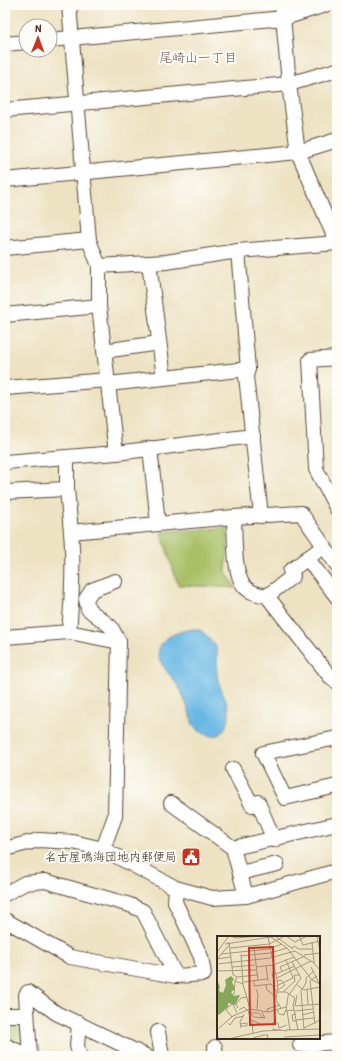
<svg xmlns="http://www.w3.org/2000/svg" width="342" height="1061" viewBox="0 0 342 1061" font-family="'Patrick Hand','Klee One',sans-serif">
	<rect width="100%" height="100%" fill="#fdfcf7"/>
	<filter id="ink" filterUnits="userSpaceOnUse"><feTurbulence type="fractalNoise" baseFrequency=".025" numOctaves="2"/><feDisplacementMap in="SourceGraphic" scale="8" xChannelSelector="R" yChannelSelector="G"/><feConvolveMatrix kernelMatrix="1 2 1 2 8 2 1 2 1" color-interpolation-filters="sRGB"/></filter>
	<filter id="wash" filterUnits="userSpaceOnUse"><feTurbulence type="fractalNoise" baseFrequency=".012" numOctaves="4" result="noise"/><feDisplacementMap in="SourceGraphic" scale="16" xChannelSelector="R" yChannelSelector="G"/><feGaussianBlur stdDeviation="0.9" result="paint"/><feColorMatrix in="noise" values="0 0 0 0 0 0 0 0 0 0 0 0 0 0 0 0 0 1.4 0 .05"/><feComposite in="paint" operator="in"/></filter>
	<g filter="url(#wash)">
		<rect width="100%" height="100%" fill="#ede2c2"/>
		<g fill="#a9c066" stroke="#727542">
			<path d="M228,528l-2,44 10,16 -58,-3 -17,-53z"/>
			<path d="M5,1021h16l2,24 -4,2 -14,-7z"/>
		</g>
		<path fill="#69b8e4" stroke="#527181" d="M193,629c7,0 10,3 15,8 2,3 6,6 8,10 3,10 -1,22 2,33 3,15 17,29 8,46 -2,3 -4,7 -8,9 -8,3 -19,-3 -24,-9 -2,-2 -2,-6 -3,-9 -3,-9 -7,-19 -11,-28 -5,-9 -13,-16 -18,-25 -12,-23 12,-32 31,-35z"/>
	</g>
	<g filter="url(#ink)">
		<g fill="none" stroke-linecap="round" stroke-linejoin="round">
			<defs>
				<g id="minor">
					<path d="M69,5l20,235 10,26v40l17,147"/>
					<path d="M282,5l7,79 9,68 39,91"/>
					<path d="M50,40l234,-22 41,-13"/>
					<path d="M5,44l21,-2"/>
					<path d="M5,110l284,-26 48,-14"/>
					<path d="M5,180l293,-28 39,-12"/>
					<path d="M5,248l84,-8"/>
					<path d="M238,251l10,118 -2,7 15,140"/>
					<path d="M149,263l15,115"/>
					<path d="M99,266l67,-4 72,-11 99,-8"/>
					<path d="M5,315l94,-9"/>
					<path d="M104,351l55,-8"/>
					<path d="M337,358l-27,2 6,109 21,40"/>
					<path d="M108,384l140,-15"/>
					<path d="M5,388l103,-8"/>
					<path d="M150,448l8,76"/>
					<path d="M67,457v32l4,43 163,-15 67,-4 36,52"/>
					<path d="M5,462l111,-9 137,-17"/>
					<path d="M5,492l62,-3"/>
					<path d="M234,517c1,17 -1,56 10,69 6,7 14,8 23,10l65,83 5,3"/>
					<path d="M307,558l30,39"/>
					<path d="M267,596l26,-20 -3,-5 33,-24"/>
					<path d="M69,632c3,-34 5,-67 2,-100"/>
					<path d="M5,637l64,-5 50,10"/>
					<path d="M337,738l-74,15 22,45 52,-12"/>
					<path d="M233,769l19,36 6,-3 16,38"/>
					<path d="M171,803l62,45"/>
					<path d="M5,849l34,-9 34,2 30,7 73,39 36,10 34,-2 91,-25"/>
					<path d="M103,849l12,-33 4,-174 -8,-15 -23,-18 -2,-10 6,-9 23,-9"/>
					<path d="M240,873l37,-9"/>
					<path d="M5,894l20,-11 20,-2 85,24 13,6 33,65"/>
					<path d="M246,896l-13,-48 104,-24"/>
					<path d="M5,920l65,37 106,19 28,-2 -3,-17 -26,-55 1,-14"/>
					<path d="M5,1015h21"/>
					<path d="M79,1023l-2,23 3,10"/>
					<path d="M158,1032l4,24"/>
					<path d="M5,1045l23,11"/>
					<path d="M300,1045l37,-3"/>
					<path d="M215,1047l1,9"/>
					<path d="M30,1056l-4,-61 2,-3 28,21 90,43"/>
				</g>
			</defs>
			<use href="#minor" stroke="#564637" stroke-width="16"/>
			<use href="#minor" stroke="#fff" stroke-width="14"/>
		</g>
	</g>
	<defs>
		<symbol id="civic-square" viewBox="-11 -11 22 22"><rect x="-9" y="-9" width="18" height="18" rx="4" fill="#c8321e" stroke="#fdfcf7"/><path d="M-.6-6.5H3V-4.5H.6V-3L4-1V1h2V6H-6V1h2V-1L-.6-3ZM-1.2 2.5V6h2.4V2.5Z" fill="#fff"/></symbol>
	</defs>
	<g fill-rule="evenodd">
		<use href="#civic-square" x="180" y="846" width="22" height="22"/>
	</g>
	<g text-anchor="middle" stroke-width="4" stroke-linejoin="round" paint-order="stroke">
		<g font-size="12" fill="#3b2a1e" stroke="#fdfcf7" text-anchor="end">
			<text x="177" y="861">名古屋鳴海団地内郵便局</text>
		</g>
		<g font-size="13" fill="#725655" stroke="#fdfcf7">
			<text x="198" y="62">尾崎山一丁目</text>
		</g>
	</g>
	<g transform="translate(217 936)">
		<rect width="103" height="103" fill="#ede2c2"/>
		<path d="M14,40l3,3 -2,3 3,7 -4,3 3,4 6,-1 -5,10 -7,-2v4l-9,8 -2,-3v-33l3,8 -1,4 4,2 3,-8 -1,-5z" fill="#86a65b"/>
		<path fill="none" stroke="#a69880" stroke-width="1" d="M13,0l6,2 26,-2M58,0l18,13M69,0l9,6 12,-6M82,0l4,9 17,-4M100,0l3,15M51,1l10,48 -2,15 5,8M12,6l4,33 4,2 -2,4 8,3 7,25M95,6l2,21M8,8l46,-7 16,11 25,32 8,4M13,12l39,-4 16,-8M37,12l4,32M75,12l2,-2 5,3h14M0,16l12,-16M4,18l48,-5 13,-5M24,18l2,30M87,19l16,-2M24,20l29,-3 17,-5M0,23l13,-15M0,23l14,-2M0,28l53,-6 25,-7 19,12 6,7M49,30l2,15M15,31l23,-2M39,31l17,-2 21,-8M94,31l9,18M0,35l39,-1M65,35l-2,-4 25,-11M59,38l19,-8M20,41l20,-2M60,42l34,-17M37,45v5l17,-2 6,8h9l9,6 -2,7 5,25M60,45l4,-1 4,5 -7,5M27,46l23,-3M49,49l1,5 9,7M80,49l7,5 16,-3M58,50l-3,-13h3M59,50l17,-8 -7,-18M90,54l1,15M66,56l12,-11 -1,-6h6M17,59l1,-14M80,59l-2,11 25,-2M21,72l-2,-4 5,-6 6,-1M40,73l1,-15 -2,-3 2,-1M60,73l2,5 5,1 1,-4 9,-1M22,74l5,-3 10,10 11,1 -3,-6M69,75l2,-15 13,-18 -9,-16M70,75l3,19M78,75l18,-2M51,76l-1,-3 13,-4M31,77h11l4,5M79,78l-4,1 1,6h4M85,79l12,-3M15,81l-6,-7 2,-3 5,-3 4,9M79,84l18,-2M11,87l2,2 5,-7 9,-2M55,87h6l1,5 8,-3M23,88l7,-1v3h-7M98,88l-5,-43 7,-5M0,89l1,14M2,92l14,-12 17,-7 18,3 18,-5M24,92l-1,-6 4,-8M87,92l16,-8M55,93l15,2M69,94l34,-1M87,94l-3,-39 5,-8v-5l8,-7M36,98l-1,-14 10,5M67,101l36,-2M36,102l11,-3h4l-1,4M11,103l35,-8 18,-1"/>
		<path fill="#c8321e" fill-opacity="0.15" stroke="#c8321e" stroke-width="2" d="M56,11l2,77 -25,1 -1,-77z"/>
		<rect width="103" height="103" fill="none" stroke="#3b2a1e" stroke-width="2"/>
	</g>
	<rect width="342" height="1061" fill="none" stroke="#fdfcf7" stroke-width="20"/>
	<g transform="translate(38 38) rotate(1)"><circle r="19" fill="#fdfcf7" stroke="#afa8a0"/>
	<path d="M0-3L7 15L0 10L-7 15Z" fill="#c8321e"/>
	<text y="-6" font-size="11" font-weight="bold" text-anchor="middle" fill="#3b2a1e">N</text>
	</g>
</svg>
